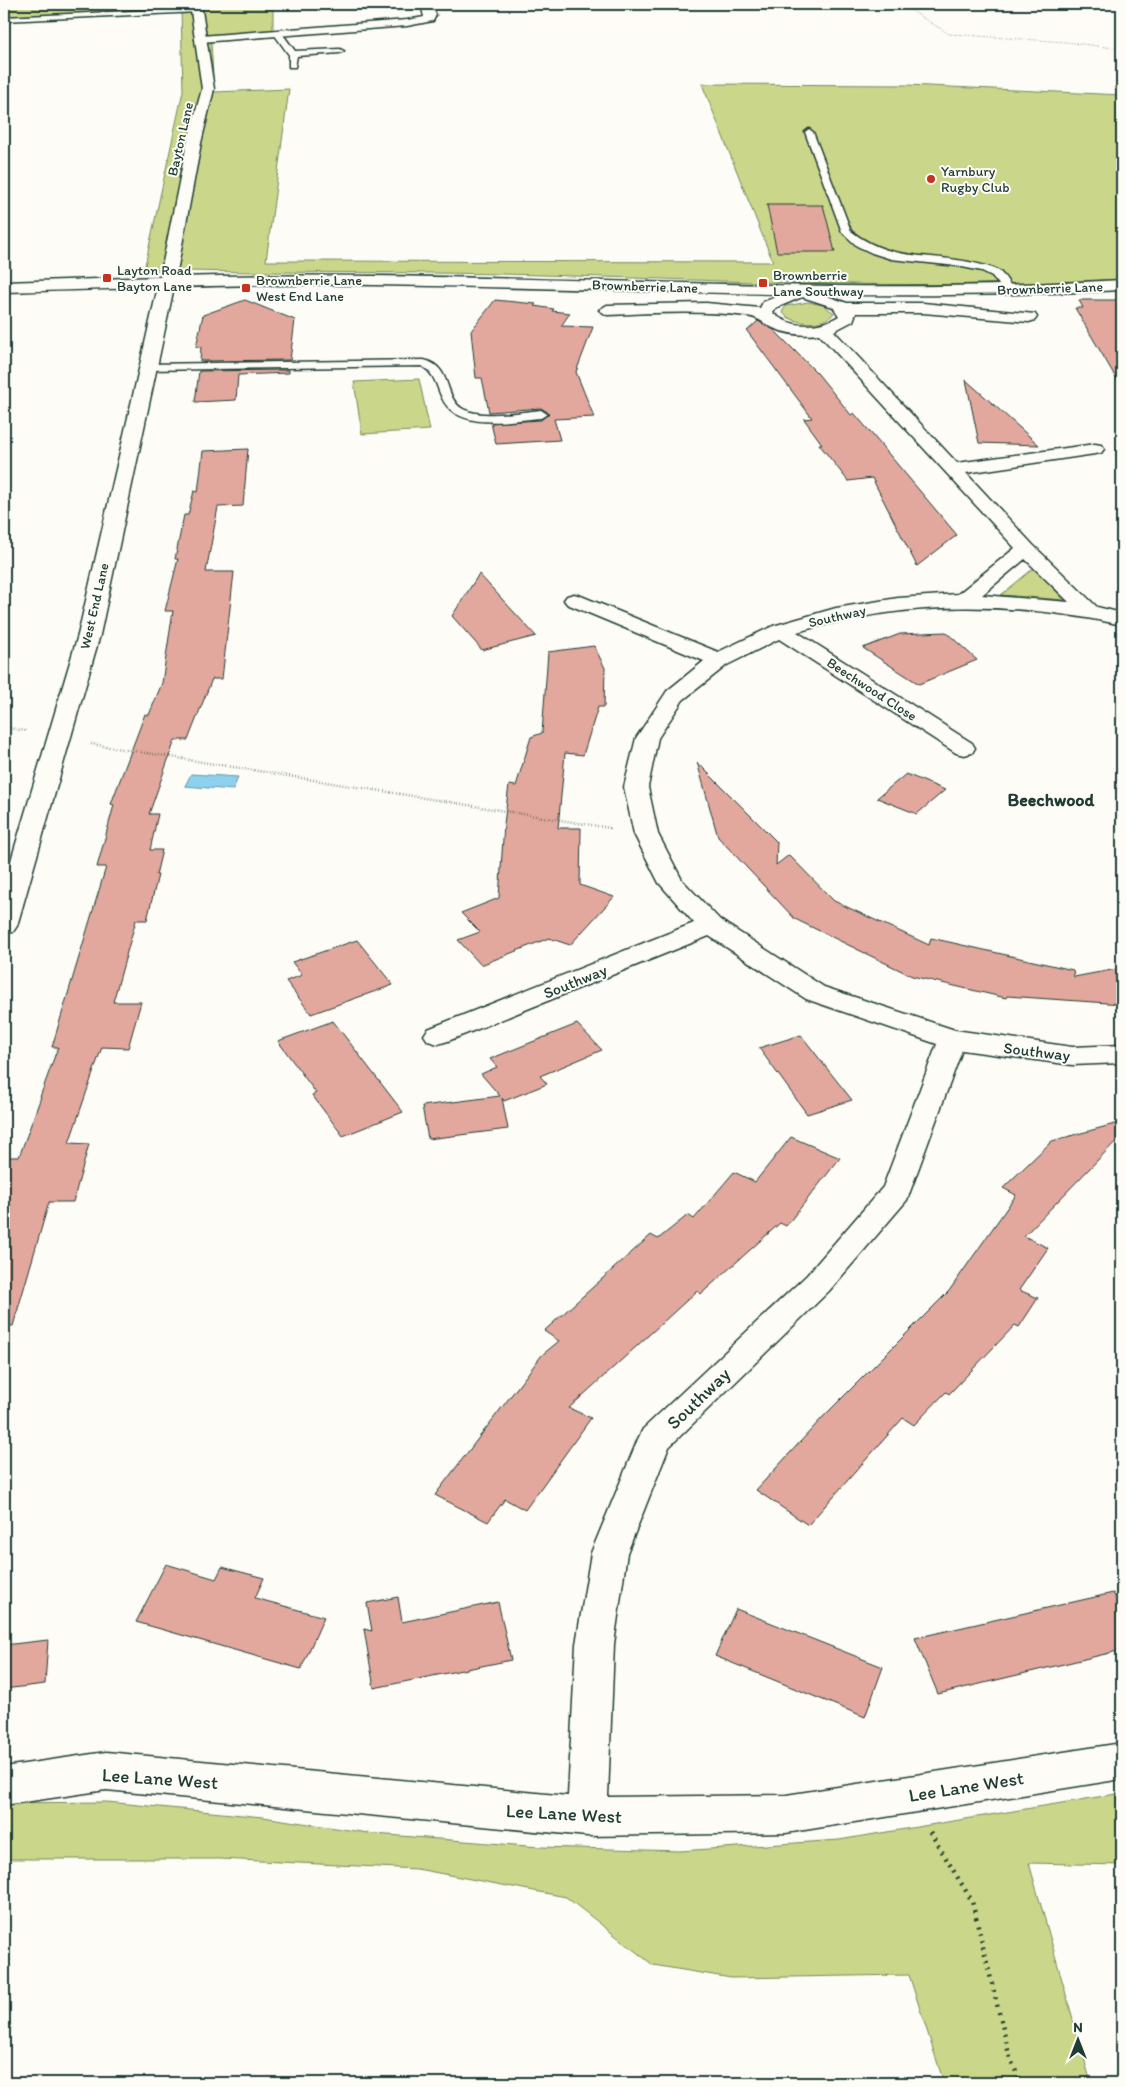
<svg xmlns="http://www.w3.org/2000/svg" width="1126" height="2087" viewBox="0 0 1126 2087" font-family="Itim,sans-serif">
	<rect width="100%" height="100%" fill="#fdfcf7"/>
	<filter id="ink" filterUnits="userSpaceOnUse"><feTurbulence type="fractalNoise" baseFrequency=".02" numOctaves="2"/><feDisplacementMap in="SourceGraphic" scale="10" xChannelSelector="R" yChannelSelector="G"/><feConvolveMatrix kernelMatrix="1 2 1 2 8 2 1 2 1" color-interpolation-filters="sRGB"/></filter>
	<g filter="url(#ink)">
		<g fill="#cad689" stroke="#748a5e">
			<path d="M4,4h269v33l-62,5 3,50 75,-3 -23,172 507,1 -71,-178 205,1 215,10v184c-193,12 -387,2 -580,-4 -132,-4 -265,-1 -398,-5l39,-179 -2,-82 -177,8z"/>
			<path d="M808,302l15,3 11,8c-9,14 -43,12 -52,-1l4,-6z"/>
			<path d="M419,379l11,51 -68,4 -8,-52z"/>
			<path d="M1035,567l29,33 -63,-5z"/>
			<path d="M1122,1793v72l-93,-2 62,220h-147l-35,-108 -178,3 -78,-13 -87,-68 -149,-28 -196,-10h-217v-56l103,-1 156,15 112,17 165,13 140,4 159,-11z"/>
		</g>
		<path fill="#8dd1ee" stroke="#6196a4" d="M191,774l47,3 -5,13 -48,-4z"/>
		<g fill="#e2a89d" stroke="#1f3d34">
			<path d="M767,205h56l12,47h-58z"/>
			<path d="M245,300l50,20 -5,40 -90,1 1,-14h-5l7,-32z"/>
			<path d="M495,300l41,4 -2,2 20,3 -2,2 18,2 -9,13 32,1 -17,45 18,45 -40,2 6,21 -64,4 -5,-21 50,-3 8,-7 -8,-5 -52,4 -7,-34h-6l-5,-47z"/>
			<path d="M1079,300h43v88l-47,-80h8z"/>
			<path d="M758,321l16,9 44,44 33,41 3,-2 103,122 -40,31 -45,-88 -24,3 -29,-37h3l-18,-25 8,-1 -65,-87z"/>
			<path d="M289,370v3l-51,2 -2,25 -41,2 4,-31z"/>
			<path d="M966,380l73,65 -60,-2z"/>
			<path d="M248,449l-5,57 -25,1 -12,65h28l-12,107h-10l-24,61h-13l-26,74h9l-8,36h12l-6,25h2l-11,45h-11l-23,82h28l-13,46 -26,-1 -33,96 20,1 -16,58h-24l-36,124 -9,-1v-168h15l22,-60h-1l18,-50h-6l54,-180h-9l17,-62 -3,-1 34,-90 4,1 13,-32 11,-72h-8l13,-52h-3l9,-44h4l6,-24 4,1 5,-41z"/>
			<path d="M479,574l57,62 -54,14 -30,-34z"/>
			<path d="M946,632l31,28 -58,24 -56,-36 37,-14z"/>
			<path d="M594,646l11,22 -1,39h-6l-15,48 -18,-2 -7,75h23l-1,57 34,12 -44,48 -21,-7 -68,27 -23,-25 22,-8 -19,-19 38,-15 5,-74 5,-39 7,1 15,-49 11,-4 6,-81z"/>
			<path d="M697,762l80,80 -1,23 13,-10 45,46 95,44 2,-7 142,32 1,7 48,-9v36l-115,-8 -1,2 -94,-22 -117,-57 -77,-82z"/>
			<path d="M906,774l39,16 -28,24 -40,-16z"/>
			<path d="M357,940l36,45 -82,29 -25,-33 16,-6 -10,-13z"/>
			<path d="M333,1021l70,91 -60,24 -31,-41 4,-2 -38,-52z"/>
			<path d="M577,1024l25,26 -62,26 7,8 -43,17 -2,-3 6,31 -80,10 -6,-33 78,-10 -19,-22 16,-7 -7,-8z"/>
			<path d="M801,1035l24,31 27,34 -45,14 -48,-66z"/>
			<path d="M1122,1122v13l-98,101 24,12 -29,42 19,8 -19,29 -4,-2 -66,69 -3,-2 -32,33 -11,-7 -95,107 -52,-35 67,-73 126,-126 67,-96 -13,-7 49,-47z"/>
			<path d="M791,1137l49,21 -54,68 -6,-3 -79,71 -4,-3 -128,117 22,10 -66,92 -20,-11 -17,23 -53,-27 107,-140 17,-14 -15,-10 107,-96 7,4 30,-24 6,4 40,-47 21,10z"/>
			<path d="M166,1564l50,15 6,-12 42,11 -9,20 69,19 -23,52 -165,-47z"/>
			<path d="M1113,1593l9,17v40l-184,44 -23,-56z"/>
			<path d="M398,1597l4,25 96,-20 13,58 -137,28 -10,-59 8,2 -5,-28z"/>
			<path d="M736,1609l147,58 -18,50 -150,-61z"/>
			<path d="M48,1640l-3,44 -41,5v-44z"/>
		</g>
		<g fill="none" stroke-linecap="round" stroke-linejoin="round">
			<defs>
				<g id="lane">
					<path d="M548,4h88l1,1 -4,2 -81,-1z"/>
					<path d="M196,8l4,2 -1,2 -195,9v-4z"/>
					<path d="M275,32h6l14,19 45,-2 4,2 -4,2 -43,3 -2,11h-6v-12l-15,-21z"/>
					<path d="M809,129l4,3 38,99c38,30 74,22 118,31 9,2 21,4 30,9 5,4 10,12 14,18l-1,2h-8l-12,-15 -10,-5 -25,-5 -66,-7 -19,-6 -15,-7 -15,-14 -37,-100z"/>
					<path d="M424,360c29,7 19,38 39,49 19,10 58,3 78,1l6,4 -6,4c-29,2 -84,14 -99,-20 -6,-13 -7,-24 -20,-32l-274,4 -6,-3 6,-3z"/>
				</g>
				<g id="street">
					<path d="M421,4h10l5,11 -3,6 -26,5 -206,16 -6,-3 6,-3 206,-16 17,-3z"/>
					<path d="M167,277l8,5 -75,353 -83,291 -4,6 -9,2v-50l74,-249 81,-353z"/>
					<path d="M801,287l46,16h76l112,11 2,3 -2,3 -6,2 -106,-9h-67l-3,8 -19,10 123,132 138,-19 6,1 3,4 -3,4 -6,1 -129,19 67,72 64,62 25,6v12c-111,-24 -215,-25 -325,7l175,111 3,5 -3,5 -8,2 -8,-2 -177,-114 -52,26 -44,35 -25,38 -10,49 10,47 24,46 38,40 104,67 131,43 117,17 50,-2v18l-50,2 -110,-15 -55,150 -78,91 -160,156 -42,106 -13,91 -6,153 178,-2 336,-52v36l-336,54 -199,3 -481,-46 -102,15v-38l102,-15 462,44 8,-152 15,-91 47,-114 5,-10 164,-154 76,-88 54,-143 -131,-45 -97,-63 -261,105 -10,3 -10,-3 -4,-6 4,-6 266,-106 -35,-40 -25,-49 -10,-47 12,-49 31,-47 37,-30 -137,-57 -3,-4 3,-4 7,-2 7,2 137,56 55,-26 63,-18 62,-10 60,-4 57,-46 -196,-214c-15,2 -32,0 -46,-6 -10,-5 -15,-11 -27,-12 -46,-6 -93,-3 -139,-1l-8,-5 8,-5 99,-2 54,5 3,-6zM802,297l31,10 6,9c-19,12 -48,13 -66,-3l3,-5zM1025,559l44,43 -87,-7z"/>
				</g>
				<path id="secondary" d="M190,4h11l13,85 -13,54 -25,134c222,-6 443,7 665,9 94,1 187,-1 281,-6v10c-249,13 -498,-2 -747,-5 -124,-2 -248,4 -371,7v-10l156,-5 27,-134 15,-54z"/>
			</defs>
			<use href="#lane" stroke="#1f3d34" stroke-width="3"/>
			<use href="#street" stroke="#1f3d34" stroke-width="3"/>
			<use href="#secondary" stroke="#1f3d34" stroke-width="3"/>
			<path stroke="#1f3d34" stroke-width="1" stroke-dasharray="0.5 2" stroke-linecap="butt" d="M892,4l15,4 42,26 117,8 56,7"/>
			<g stroke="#1f3d34" stroke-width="2.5" stroke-dasharray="0.5 2.5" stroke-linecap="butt">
				<path d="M4,727l22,4"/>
				<path d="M91,744l519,84"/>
			</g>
			<path stroke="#1f3d34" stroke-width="4.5" stroke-dasharray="2 5.5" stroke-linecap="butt" d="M930,1832l42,69 38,157 11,25"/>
			<use href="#lane" fill="#fdfcf7" fill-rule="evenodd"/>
			<use href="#street" fill="#fdfcf7" fill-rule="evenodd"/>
			<use href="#secondary" fill="#fdfcf7" fill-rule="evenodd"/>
		</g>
	</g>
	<g fill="#c8321e" stroke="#fdfcf7" stroke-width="2">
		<circle cx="931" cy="179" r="5"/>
		<rect x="102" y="273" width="10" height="10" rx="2.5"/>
		<rect x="758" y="278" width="10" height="10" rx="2.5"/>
		<rect x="241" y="283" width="10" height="10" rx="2.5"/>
	</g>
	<g text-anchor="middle" stroke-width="4" stroke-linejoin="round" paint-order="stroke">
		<g font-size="14" fill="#1f3d34" stroke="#fdfcf7">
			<text transform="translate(180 139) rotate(-77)" y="5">Bayton Lane</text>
			<text transform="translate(645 286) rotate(2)" y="5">Brownberrie Lane</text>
			<text transform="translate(1050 288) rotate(-2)" y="5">Brownberrie Lane</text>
			<text transform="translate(94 606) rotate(-77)" y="5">West End Lane</text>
			<text transform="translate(837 616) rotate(-13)" y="5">Southway</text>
			<text transform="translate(872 689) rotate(33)" y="5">Beechwood Close</text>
		</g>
		<g font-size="14" fill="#1f3d34" stroke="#fdfcf7" text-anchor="start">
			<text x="941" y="176">Yarnbury<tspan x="941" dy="16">Rugby Club</tspan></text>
			<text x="117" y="275">Layton Road<tspan x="117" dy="16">Bayton Lane</tspan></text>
			<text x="773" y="280">Brownberrie<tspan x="773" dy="16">Lane Southway</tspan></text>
			<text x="256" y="285">Brownberrie Lane<tspan x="256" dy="16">West End Lane</tspan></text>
		</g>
		<g font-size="16" fill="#1f3d34" stroke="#fdfcf7">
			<text transform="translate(575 981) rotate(-22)" y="6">Southway</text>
			<text transform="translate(1037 1051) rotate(7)" y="6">Southway</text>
		</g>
		<g font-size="18" font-weight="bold" fill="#1f3d34" stroke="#fdfcf7">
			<text x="1051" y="806">Beechwood</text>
		</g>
		<g font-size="19" fill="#1f3d34" stroke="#fdfcf7">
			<text transform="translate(698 1398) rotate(-44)" y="7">Southway</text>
			<text transform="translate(160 1778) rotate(4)" y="7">Lee Lane West</text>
			<text transform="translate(966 1786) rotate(-9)" y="7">Lee Lane West</text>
			<text transform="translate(564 1813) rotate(3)" y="7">Lee Lane West</text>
		</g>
	</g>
	<rect width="1126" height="2087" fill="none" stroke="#fdfcf7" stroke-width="20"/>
	<rect x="10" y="10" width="1106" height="2067" fill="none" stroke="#1f3d34" stroke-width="2" filter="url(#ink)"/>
	<g transform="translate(1078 2040)" stroke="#fdfcf7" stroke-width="4" paint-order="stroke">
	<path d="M0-4L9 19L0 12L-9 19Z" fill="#1f3d34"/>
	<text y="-8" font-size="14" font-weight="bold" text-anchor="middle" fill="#1f3d34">N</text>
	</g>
</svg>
